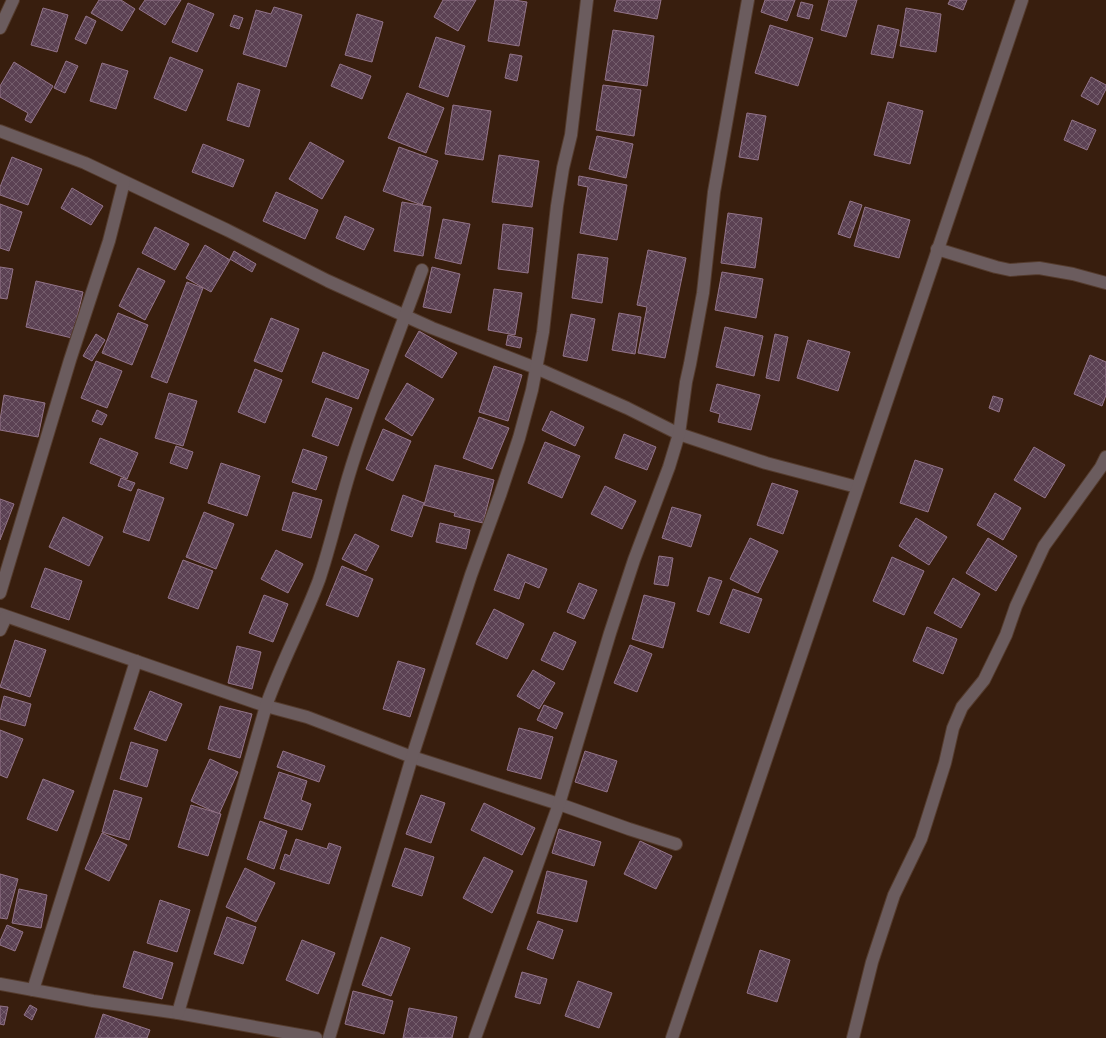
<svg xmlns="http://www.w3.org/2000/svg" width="1106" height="1038" viewBox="0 0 1106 1038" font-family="Karla,sans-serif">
	<defs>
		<pattern id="building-cross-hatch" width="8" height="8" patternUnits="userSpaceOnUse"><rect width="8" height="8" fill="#5b4153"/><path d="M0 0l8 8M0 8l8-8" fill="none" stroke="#745d6c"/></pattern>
	</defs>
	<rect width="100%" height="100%" fill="#381e0e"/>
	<g fill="url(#building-cross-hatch)" stroke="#937489">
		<path d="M99,0h22l14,9 -13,22 -31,-18z"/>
		<path d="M145,0h36l-16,25 -26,-16z"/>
		<path d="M443,0h33l-18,31 -24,-14z"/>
		<path d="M495,0h19l13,2 -8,44 -31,-5z"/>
		<path d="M617,0h44l-4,19 -43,-8z"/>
		<path d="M765,0h30l-8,21 -26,-9z"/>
		<path d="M829,0h28l-11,37 -25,-7z"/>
		<path d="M950,0h17l-4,10 -15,-6z"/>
		<path d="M801,2l12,3 -4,14 -12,-3z"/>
		<path d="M188,3l26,11 -17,38 -25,-10z"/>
		<path d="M274,7l28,8 -16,52 -43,-13 13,-44 15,4z"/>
		<path d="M43,8l25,7 -11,37 -26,-7z"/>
		<path d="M906,8l35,6 -5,38 -36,-6z"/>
		<path d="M357,14l26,8 -11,40 -27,-7z"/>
		<path d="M234,15l9,3 -4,11 -9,-3z"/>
		<path d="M86,16l10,5 -10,23 -11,-5z"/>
		<path d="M770,25l43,13 -15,48 -43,-13z"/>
		<path d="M878,25l21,5 -6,28 -22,-4z"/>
		<path d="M613,30l41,6 -7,50 -42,-6z"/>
		<path d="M436,37l29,9 -17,51 -29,-10z"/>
		<path d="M510,54l12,2 -5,25 -12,-3z"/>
		<path d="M170,57l33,13 -17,41 -32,-13z"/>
		<path d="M66,61l12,5 -13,27 -11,-5z"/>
		<path d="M14,62l39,24 -22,37 -6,-3 3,-7 -28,-16v-11z"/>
		<path d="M102,63l26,8 -12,38 -26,-8z"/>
		<path d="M340,64l31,12 -9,23 -31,-13z"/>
		<path d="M1091,77l15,8v4l-8,16 -17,-9z"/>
		<path d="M238,83l22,7 -11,37 -22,-7z"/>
		<path d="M603,85l38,5 -7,46 -38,-6z"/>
		<path d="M407,93l37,15 -18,45 -38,-15z"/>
		<path d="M888,102l35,9 -13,53 -36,-9z"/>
		<path d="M453,105l38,6 -8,49 -38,-6z"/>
		<path d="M747,113l19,3 -8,44 -19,-3z"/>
		<path d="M1072,120l24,10 -9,20 -23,-10z"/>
		<path d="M597,136l36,8 -7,34 -37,-9z"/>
		<path d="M310,142l34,19 -22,38 -33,-20z"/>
		<path d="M203,144l41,16 -11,27 -41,-15z"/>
		<path d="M399,147l39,14 -16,44 -39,-14z"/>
		<path d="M499,155l40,6 -7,46 -40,-5z"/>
		<path d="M12,157l30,12 -14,36 -28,-10v-8z"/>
		<path d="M579,176l48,9 -10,55 -37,-7 8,-46 -10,-2z"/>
		<path d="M72,188l31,18 -12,19 -30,-17z"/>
		<path d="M276,192l42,18 -13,29 -42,-18z"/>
		<path d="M850,201l12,4 -12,33 -12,-4z"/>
		<path d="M402,202l29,5 -8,49 -29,-5z"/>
		<path d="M0,204l22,8 -13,39 -9,-3z"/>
		<path d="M865,207l45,13 -11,38 -45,-12z"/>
		<path d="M728,213l34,5 -7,50 -34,-5z"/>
		<path d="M345,216l29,13 -10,21 -28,-12z"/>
		<path d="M443,219l27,5 -9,40 -26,-6z"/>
		<path d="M503,224l30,4 -5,45 -30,-4z"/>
		<path d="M155,227l34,17 -14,26 -33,-17z"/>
		<path d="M205,245l25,15 -19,32 -25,-14z"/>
		<path d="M648,250l38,8 -21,100 -27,-5 9,-46 -10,-2z"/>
		<path d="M234,251l22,13 -4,8 -22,-13z"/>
		<path d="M578,254l30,4 -6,45 -30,-5z"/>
		<path d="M0,267l13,2 -6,30 -7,-1z"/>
		<path d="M432,267l28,7 -9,39 -28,-6z"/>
		<path d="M138,268l27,13 -20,39 -26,-14z"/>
		<path d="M722,272l41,7 -7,39 -41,-8z"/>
		<path d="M36,281l47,11 -11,46 -46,-11z"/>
		<path d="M187,282l16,6 -36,95 -16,-6z"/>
		<path d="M494,289l28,4 -7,42 -27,-5z"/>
		<path d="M118,313l30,12 -16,40 -30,-12z"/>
		<path d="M619,313l22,4 -6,37 -23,-4z"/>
		<path d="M571,314l24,5 -8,42 -24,-5z"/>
		<path d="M271,318l28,11 -17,43 -28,-11z"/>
		<path d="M725,327l38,9 -9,40 -38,-9z"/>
		<path d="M419,331l38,22 -15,25 -37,-22z"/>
		<path d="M96,334l9,6 -13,21 -9,-5z"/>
		<path d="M775,334l13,3 -9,44 -13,-3z"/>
		<path d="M508,335l14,3 -2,10 -14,-3z"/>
		<path d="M808,340l42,12 -12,39 -41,-13z"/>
		<path d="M323,352l46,18 -11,29 -46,-17z"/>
		<path d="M1090,355l16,7v33l-4,11 -28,-12z"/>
		<path d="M96,361l26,10 -15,37 -26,-10z"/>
		<path d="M494,366l28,9 -14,46 -29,-9z"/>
		<path d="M255,369l27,11 -17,43 -27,-11z"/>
		<path d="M407,383l27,16 -22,37 -27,-17z"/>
		<path d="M717,384l43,11 -9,35 -33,-8 2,-8 -10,-3z"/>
		<path d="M169,393l28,8 -14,45 -28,-8z"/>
		<path d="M4,395l41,8 -7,34 -38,-7v-10z"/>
		<path d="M993,396l10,3 -4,13 -10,-4z"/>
		<path d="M326,398l26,10 -14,38 -26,-10z"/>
		<path d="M97,410l10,5 -5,10 -10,-4z"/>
		<path d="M551,411l33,16 -9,19 -33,-16z"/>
		<path d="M479,417l30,11 -17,41 -29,-11z"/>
		<path d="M383,429l28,12 -18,40 -27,-12z"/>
		<path d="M624,434l32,13 -9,23 -32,-12z"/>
		<path d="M100,438l38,15 -11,26 -37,-16z"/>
		<path d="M545,442l35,14 -18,42 -34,-15z"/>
		<path d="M176,446l17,6 -6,17 -17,-6z"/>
		<path d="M1034,447l31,18 -20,33 -31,-18z"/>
		<path d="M303,449l24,8 -11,33 -24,-8z"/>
		<path d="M915,460l28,9 -15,43 -28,-9z"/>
		<path d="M221,463l39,13 -13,40 -39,-13z"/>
		<path d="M435,465l59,15 -11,43 -29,-7 1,-3 -31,-8z"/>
		<path d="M121,478l14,5 -4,8 -13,-5z"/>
		<path d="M772,483l26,8 -15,43 -26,-9z"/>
		<path d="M605,486l31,15 -14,28 -31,-15z"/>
		<path d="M138,489l26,9 -15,43 -26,-9z"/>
		<path d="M293,492l29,8 -11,38 -29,-8z"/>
		<path d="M995,493l26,15 -18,32 -26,-15z"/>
		<path d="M403,495l21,8 -12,34 -21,-7z"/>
		<path d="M0,499l14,5 -14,36z"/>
		<path d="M672,507l29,8 -10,32 -29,-9z"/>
		<path d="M204,512l30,12 -18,45 -30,-12z"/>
		<path d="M63,517l40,20 -14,29 -40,-19z"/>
		<path d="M916,518l31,19 -18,28 -30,-19z"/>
		<path d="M440,523l30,7 -4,19 -30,-7z"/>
		<path d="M355,534l24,12 -13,25 -24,-12z"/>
		<path d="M750,538l28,13 -20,42 -28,-14z"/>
		<path d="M988,538l29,18 -21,35 -30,-18z"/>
		<path d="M276,550l27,14 -15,29 -27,-14z"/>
		<path d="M508,554l39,15 -8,19 -14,-6 -6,17 -25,-9z"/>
		<path d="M659,556l14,2 -5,28 -14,-2z"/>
		<path d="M892,557l32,14 -20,44 -31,-14z"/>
		<path d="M183,560l30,11 -15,38 -30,-11z"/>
		<path d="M342,566l31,13 -15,38 -32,-12z"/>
		<path d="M45,568l37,13 -13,39 -38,-13z"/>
		<path d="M709,577l13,4 -13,34 -12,-4z"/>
		<path d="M953,578l27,16 -19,34 -27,-15z"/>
		<path d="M579,583l18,7 -13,29 -17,-7z"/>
		<path d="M733,589l29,10 -13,34 -29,-10z"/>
		<path d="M264,595l24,9 -15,38 -24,-9z"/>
		<path d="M644,595l31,8 -12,45 -31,-9z"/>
		<path d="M494,609l30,15 -17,35 -31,-15z"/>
		<path d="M927,627l30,12 -14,35 -30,-13z"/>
		<path d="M554,632l22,10 -13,28 -22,-10z"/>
		<path d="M15,640l31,10 -16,47 -30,-10z"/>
		<path d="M630,645l22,9 -15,38 -23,-9z"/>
		<path d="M237,646l24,6 -9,37 -24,-6z"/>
		<path d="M398,661l27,8 -15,48 -27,-8z"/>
		<path d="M533,670l22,13 -16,26 -22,-13z"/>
		<path d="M150,691l32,13 -16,37 -32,-12z"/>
		<path d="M4,696l27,8 -6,22 -25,-7v-7z"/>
		<path d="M544,705l19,8 -7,16 -19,-9z"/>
		<path d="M220,706l32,8 -12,44 -32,-9z"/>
		<path d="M519,728l34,9 -12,42 -34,-9z"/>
		<path d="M0,730l23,9 -16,39 -7,-3z"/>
		<path d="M131,742l27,8 -11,37 -27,-8z"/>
		<path d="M283,751l42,15 -6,16 -42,-15z"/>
		<path d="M585,751l32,10 -10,31 -32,-10z"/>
		<path d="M210,759l28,13 -19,42 -28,-13z"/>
		<path d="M279,772l28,9 -6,19 10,4 -9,26 -38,-12z"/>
		<path d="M43,779l31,12 -17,40 -30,-12z"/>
		<path d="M114,790l28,8 -13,42 -27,-8z"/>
		<path d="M421,795l24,8 -14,40 -25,-9z"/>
		<path d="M484,803l51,25 -13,27 -51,-25z"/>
		<path d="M191,805l30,9 -13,42 -30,-9z"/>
		<path d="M260,821l27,10 -13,38 -27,-10z"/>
		<path d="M559,829l42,13 -7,24 -42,-13z"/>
		<path d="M102,833l25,12 -18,36 -24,-12z"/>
		<path d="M296,839l31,10 2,-6 12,4 -12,37 -49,-15 5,-15 5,2z"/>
		<path d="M640,841l32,15 -16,33 -32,-15z"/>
		<path d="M405,848l29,9 -12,39 -30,-10z"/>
		<path d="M484,857l29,14 -21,42 -29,-15z"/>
		<path d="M245,868l30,15 -19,39 -30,-15z"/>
		<path d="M547,871l40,10 -10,41 -40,-9z"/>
		<path d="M0,874l18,5 -11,40 -7,-1z"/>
		<path d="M19,889l28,6 -6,33 -29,-5z"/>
		<path d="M160,900l30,10 -13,42 -30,-9z"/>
		<path d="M227,917l29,10 -13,37 -29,-10z"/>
		<path d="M538,921l25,9 -10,29 -26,-10z"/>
		<path d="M7,925l16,7 -8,19 -15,-6v-4z"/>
		<path d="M381,937l29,11 -19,48 -29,-11z"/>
		<path d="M302,940l33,13 -17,41 -32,-14z"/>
		<path d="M760,950l30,10 -13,42 -30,-9z"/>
		<path d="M134,951l39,12 -11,36 -39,-12z"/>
		<path d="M522,972l25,7 -7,25 -25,-7z"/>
		<path d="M578,981l34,12 -13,35 -34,-12z"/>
		<path d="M353,991l40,10 -9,33 -39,-10z"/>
		<path d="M30,1005l7,4 -5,11 -8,-5z"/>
		<path d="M0,1006l8,1 -4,18 -4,-1z"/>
		<path d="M409,1008l48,9 -5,21h-49z"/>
		<path d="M103,1014l47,16 -3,8h-52z"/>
	</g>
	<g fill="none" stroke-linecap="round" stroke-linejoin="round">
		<defs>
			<g id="street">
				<path d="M0,28l13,-28"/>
				<path d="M0,131l85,32 142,67 101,51 104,47 104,40 91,40 52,26 87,29 91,24"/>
				<path d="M937,249l59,18 14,3 29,-2 34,6 33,9"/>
				<path d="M0,593l70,-233 39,-119 15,-59"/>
				<path d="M0,614l266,92 41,11 105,40 147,47 70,25 47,15"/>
				<path d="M0,630l6,-13"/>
				<path d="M0,984l93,17 85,12 138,25"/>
				<path d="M33,990l103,-329"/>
				<path d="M178,1013l88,-307c15,-43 37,-83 53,-126 11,-33 19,-68 29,-102 21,-71 49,-139 74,-208"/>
				<path d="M329,1038l83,-281 59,-182 29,-80 19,-57 13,-48 11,-58 14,-126 6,-38 8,-33 16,-135"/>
				<path d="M475,1038l84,-234 51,-171 24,-73 35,-93 10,-33 7,-52 4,-18 13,-71 11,-101 34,-192"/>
				<path d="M672,1038l350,-1038"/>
				<path d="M853,1038l19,-76 22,-67 27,-56 24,-76 8,-35 9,-21 22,-27 22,-45 10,-29 28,-60 57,-79 5,-10"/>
			</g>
		</defs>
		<use href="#street" stroke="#543b2d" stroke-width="14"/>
		<use href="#street" stroke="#6b5c5e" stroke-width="12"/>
	</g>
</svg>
